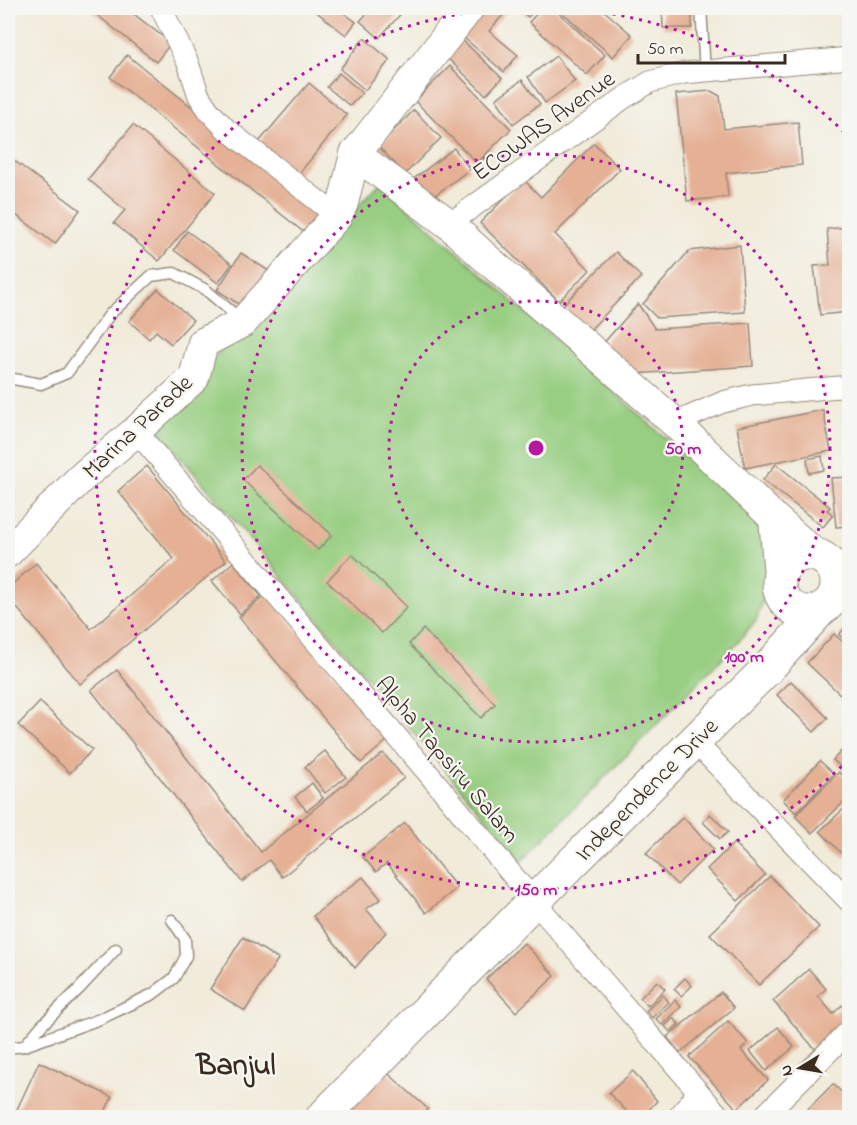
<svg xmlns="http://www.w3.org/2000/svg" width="857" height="1125" viewBox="0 0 857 1125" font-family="'Indie Flower',sans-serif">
	<rect width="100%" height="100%" fill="#f6f6f2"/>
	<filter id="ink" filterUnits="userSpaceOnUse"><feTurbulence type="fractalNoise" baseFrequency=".0167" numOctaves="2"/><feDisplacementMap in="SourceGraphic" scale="12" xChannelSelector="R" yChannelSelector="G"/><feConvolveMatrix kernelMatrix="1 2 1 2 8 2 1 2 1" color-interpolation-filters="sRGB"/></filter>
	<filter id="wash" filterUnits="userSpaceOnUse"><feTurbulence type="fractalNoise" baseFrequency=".008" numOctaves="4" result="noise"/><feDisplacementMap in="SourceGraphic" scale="24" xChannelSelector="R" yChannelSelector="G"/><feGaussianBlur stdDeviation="1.35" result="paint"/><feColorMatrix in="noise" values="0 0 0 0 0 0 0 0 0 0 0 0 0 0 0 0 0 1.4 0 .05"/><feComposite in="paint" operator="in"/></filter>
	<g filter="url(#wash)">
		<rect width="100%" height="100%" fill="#f1ebda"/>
		<path fill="#97ce81" stroke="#697c50" stroke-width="1.5" d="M380,183l376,336 10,39 2,29 -12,33 -18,22 -216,219 -370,-438z"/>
		<g id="blocks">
			<g fill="#e5b094">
				<path d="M93,8h33l45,35 -15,19 -65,-52z"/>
				<path d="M316,8h21l19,14 -10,13 -32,-25z"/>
				<path d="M372,8h34l-27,30 -19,-17z"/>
				<path d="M476,8h33l-20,23 29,24 -14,17 -48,-41z"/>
				<path d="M518,8h19l-9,9z"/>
				<path d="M542,8h11l52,47 -18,20 -58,-53z"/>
				<path d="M557,8h44l31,27 -19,22z"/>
				<path d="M662,8h30v20h-29z"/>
				<path d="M458,36l44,42 -16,17 -44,-42z"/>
				<path d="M364,38l26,22 -25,30 -25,-21z"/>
				<path d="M127,55l196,157 -17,22 -196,-157z"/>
				<path d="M556,56l19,25 -30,22 -17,-26z"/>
				<path d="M450,66l61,63 -34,34 -62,-62z"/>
				<path d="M339,73l23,20 -12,13 -23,-19z"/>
				<path d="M522,80l18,24 -27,20 -17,-25z"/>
				<path d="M309,83l38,32 -50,61 -39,-33z"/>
				<path d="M711,91l9,5 4,33 74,-7 4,43 -76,8 2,24 -41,4 -11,-107z"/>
				<path d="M414,110l27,28 -36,36 -27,-28z"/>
				<path d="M133,125l82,68 -56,68 -45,-38 11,-13 -37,-31z"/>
				<path d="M594,143l26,26 -65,65 35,36 -31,31 -79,-78 43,-44 18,18z"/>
				<path d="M454,148l16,21 -44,33 -15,-21z"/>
				<path d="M8,156l72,54 -25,34 -47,-35z"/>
				<path d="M850,227v85l-30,3 -6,-49 16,-1 -3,-36z"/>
				<path d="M187,231l45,33 -14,19 -44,-33z"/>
				<path d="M740,245l5,67 -88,6 -14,-14 46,-53z"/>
				<path d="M616,252l25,25 -53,55 -26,-26z"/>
				<path d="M241,253l31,20 -24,37 -31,-20z"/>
				<path d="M158,289l35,31 -22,24 -15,-13 -7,8 -20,-18z"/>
				<path d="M638,304l17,25 95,-6 3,43 -120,8 -32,-28z"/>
				<path d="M845,400h5v28h-2z"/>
				<path d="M823,410l8,41 -86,17 -8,-41z"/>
				<path d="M822,456l2,14 -15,3 -2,-14z"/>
				<path d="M776,464l54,43 -3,3 6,5 -10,12 -60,-47z"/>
				<path d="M257,465l75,70 -14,15 -75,-70z"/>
				<path d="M147,466l79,95 -146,123 -72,-87v-9l28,-25 55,66 83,-70 -56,-68z"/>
				<path d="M850,477v49l-14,1 -5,-49z"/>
				<path d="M352,554l55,53 -25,26 -55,-52z"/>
				<path d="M233,562l28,34 -21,18 -28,-33z"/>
				<path d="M267,594l122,145 -28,24 -122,-146z"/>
				<path d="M850,622v21l-11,-8z"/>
				<path d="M423,629l72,75 -14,14 -72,-74z"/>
				<path d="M834,634l16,14v36l-10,10 -33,-31z"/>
				<path d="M117,670l144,182 122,-99 21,25 -122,99 -13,-17 -27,22 -151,-192z"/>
				<path d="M791,681l37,37 -14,14 -37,-37z"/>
				<path d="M40,702l52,48 -22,23 -52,-48z"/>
				<path d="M850,742v33l-17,-15z"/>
				<path d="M325,751l21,26 -21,16 -20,-26z"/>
				<path d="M820,761l14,13 -38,39 -13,-13z"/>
				<path d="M839,772l11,10v14l-38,37 -17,-17z"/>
				<path d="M312,783l11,15 -16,13 -12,-14z"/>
				<path d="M850,803v49l-5,5 -25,-26z"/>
				<path d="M710,814l18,18 -8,7 -17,-17z"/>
				<path d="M683,817l30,32 -36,36 -31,-32z"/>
				<path d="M405,823l52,65 -31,25 -39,-50 -11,9 -13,-15z"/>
				<path d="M734,843l31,32 -27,26 -31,-32z"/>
				<path d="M770,876l49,51 -60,58 -49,-51z"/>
				<path d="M363,877l18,22 -15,10 20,23 -31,36 -42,-52z"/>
				<path d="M243,937l35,22 -33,52 -35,-22z"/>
				<path d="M524,943l31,33 -39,36 -30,-33z"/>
				<path d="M809,969l17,20 -8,7 15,18 9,-9 8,8v5l-35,31 -42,-48z"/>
				<path d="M685,978l7,8 -11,10 -7,-7z"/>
				<path d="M657,981l8,8 -17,17 -8,-8z"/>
				<path d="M721,992l13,16 -54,45 -13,-16z"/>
				<path d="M663,995l6,7 -17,16 -6,-7z"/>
				<path d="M675,1000l6,7 -19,18 -6,-6z"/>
				<path d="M673,1018l6,6 -9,8 -5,-6z"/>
				<path d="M728,1021l20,22 -7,7 27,30 -31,29 -48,-52z"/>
				<path d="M778,1027l16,20 -28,24 -16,-20z"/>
				<path d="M39,1062l73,35 -10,21h-89z"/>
				<path d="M381,1067l47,42 -7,9h-19l-3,-3 -2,3h-55z"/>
				<path d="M633,1071l24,30 -16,17h-8l-24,-25z"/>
				<path d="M833,1084l17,16v8l-10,10h-28l-6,-7z"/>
			</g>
		</g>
	</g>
	<g filter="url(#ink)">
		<use href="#blocks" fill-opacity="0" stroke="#968a7c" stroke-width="1.5"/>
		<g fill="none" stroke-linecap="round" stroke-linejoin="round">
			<defs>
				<g id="lane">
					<path d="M701,8l4,64"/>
					<path d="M8,378l33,6 26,-11 43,-59 41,-38 23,-3 32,17 35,30"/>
					<path d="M24,1046l18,-21 37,-36 37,-40"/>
					<path d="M8,1048l16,-2 76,-27 53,-25 21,-16 12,-22 -1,-17 -13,-19"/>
				</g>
				<g id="street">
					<path d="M161,8l27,55 11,33 10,15 17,18 111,87"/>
					<path d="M449,224l175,-126 26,-16 34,-9 166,-15"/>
					<path d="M675,423l48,-21 29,-7 98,-9"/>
					<path d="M136,431l292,342 106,128 187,217"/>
					<path d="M694,741l156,161"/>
					<path d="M678,1118l20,-26"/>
					<path d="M762,1118l88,-88"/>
				</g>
				<g id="secondary">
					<path d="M355,154l94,70 38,35 188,164 99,95 41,36"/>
					<path d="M774,518l5,58"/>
					<path d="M8,552l73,-74 55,-47 58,-53 9,-35 40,-21 94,-106 6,-13 12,-49 114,-146"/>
					<path d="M836,592l14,7"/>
				</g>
				<g id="highway">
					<circle cx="808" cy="583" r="29"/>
					<path d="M322,1118l212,-217 235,-234 52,-58"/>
				</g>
			</defs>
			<use href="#lane" stroke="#968a7c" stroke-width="13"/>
			<use href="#street" stroke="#968a7c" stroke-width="23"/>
			<use href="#secondary" stroke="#968a7c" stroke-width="32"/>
			<use href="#highway" stroke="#968a7c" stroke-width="35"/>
			<use href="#lane" stroke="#fff" stroke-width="10"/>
			<use href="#street" stroke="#fff" stroke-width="21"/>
			<use href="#secondary" stroke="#fff" stroke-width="30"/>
			<use href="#highway" stroke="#fff" stroke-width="33"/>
		</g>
	</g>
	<g fill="none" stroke="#b5179e" stroke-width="3" stroke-dasharray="3 6">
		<circle cx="536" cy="448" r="147"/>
		<circle cx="536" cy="448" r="294"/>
		<path d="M848 760A441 441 0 1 1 513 8M559 8A441 441 0 0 1 848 136"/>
	</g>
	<g text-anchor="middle" stroke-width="4.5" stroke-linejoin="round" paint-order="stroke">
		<g font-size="24" fill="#3b2a1e" stroke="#f6f6f2">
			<text transform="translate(543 125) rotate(-36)" y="8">ECOWAS Avenue</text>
			<text transform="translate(137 426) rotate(-43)" y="8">Marina Parade</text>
			<text transform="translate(448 759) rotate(50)" y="8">Alpha Tapsiru Salam</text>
			<text transform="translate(646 789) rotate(-45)" y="8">Independence Drive</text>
		</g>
		<g font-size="30" font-weight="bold" fill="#3b2a1e" stroke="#f6f6f2">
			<text x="236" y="1074">Banjul</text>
		</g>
	</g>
	<circle cx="536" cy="448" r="9" fill="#b5179e" stroke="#f6f6f2" stroke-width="3"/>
	<g font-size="18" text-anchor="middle" font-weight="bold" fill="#b5179e" stroke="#f6f6f2" stroke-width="4.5" stroke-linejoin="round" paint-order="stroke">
		<text x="683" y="454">50 m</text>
		<text x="744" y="662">100 m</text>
		<text x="536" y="895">150 m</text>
	</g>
	<rect width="857" height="1125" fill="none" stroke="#f6f6f2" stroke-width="30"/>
	<g transform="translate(800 1068) rotate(259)" stroke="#f6f6f2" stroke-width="4.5" paint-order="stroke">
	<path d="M0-4.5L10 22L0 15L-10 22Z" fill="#3b2a1e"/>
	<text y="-9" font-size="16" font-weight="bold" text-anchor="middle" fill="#3b2a1e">N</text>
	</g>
	<path d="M638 54v9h147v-9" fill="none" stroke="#3b2a1e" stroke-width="3"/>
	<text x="647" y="54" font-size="18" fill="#3b2a1e" stroke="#f6f6f2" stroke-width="4.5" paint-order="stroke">50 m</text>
</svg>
